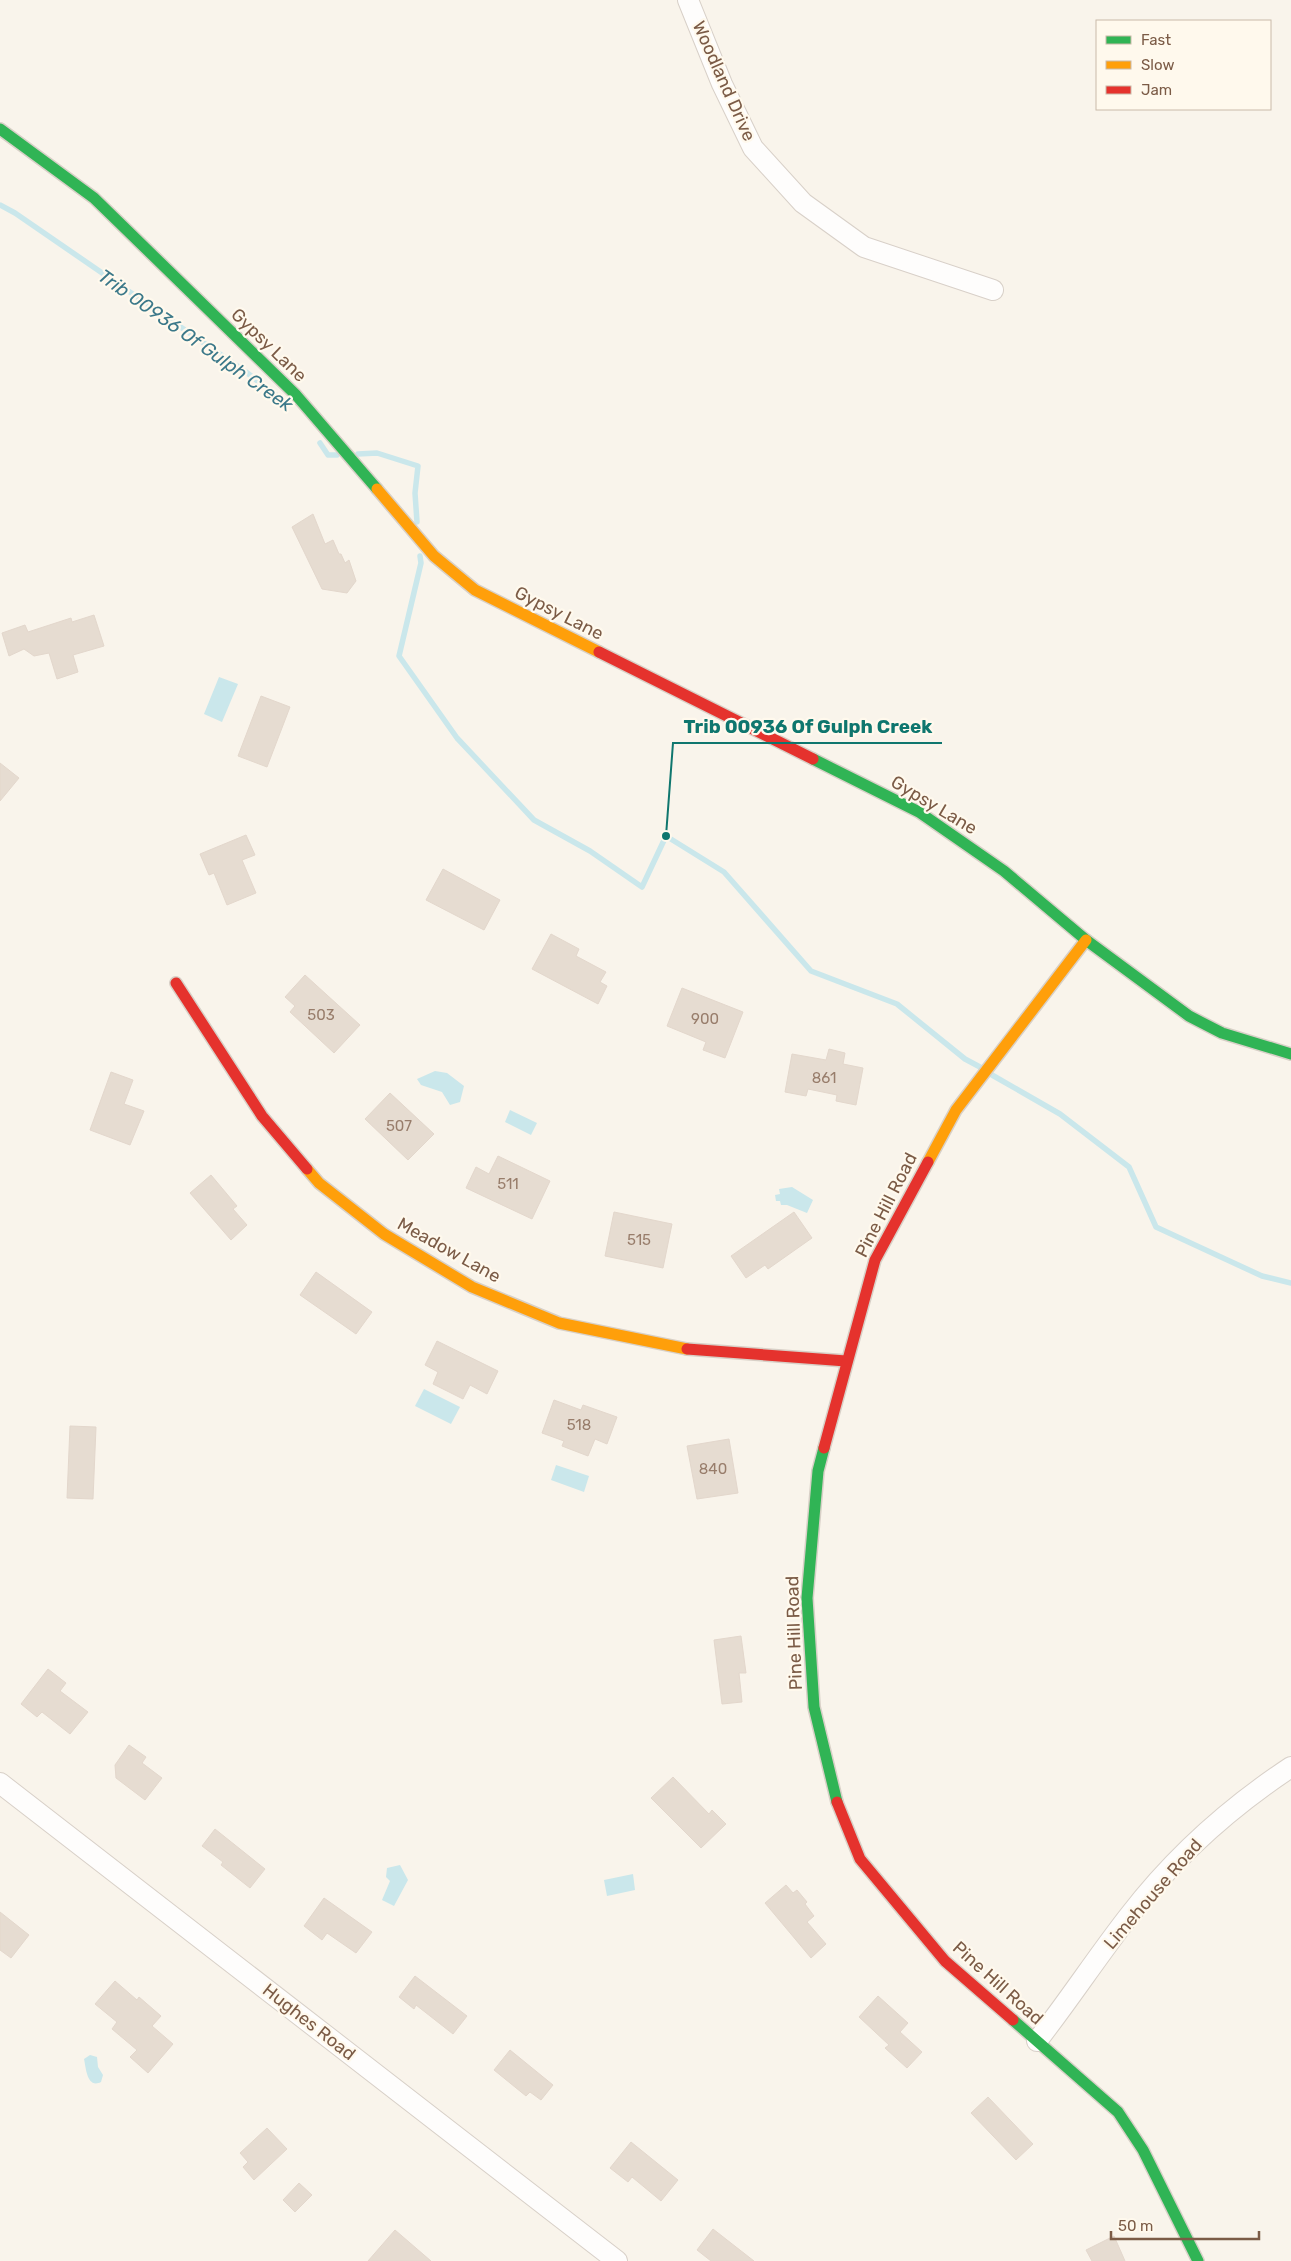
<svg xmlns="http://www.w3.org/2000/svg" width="1291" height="2261" viewBox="0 0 1291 2261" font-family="Rubik,sans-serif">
	<rect width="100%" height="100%" fill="#f9f4eb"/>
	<g fill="#cae7eb">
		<path d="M219,677l19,7 -16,38 -18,-8z"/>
		<path d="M435,1071l12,2 17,13 -4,16 -10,3 -8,-13 -21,-7 -4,-6z"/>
		<path d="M510,1110l27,13 -6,12 -26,-13z"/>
		<path d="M792,1187l21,13 -6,13 -20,-8h-6l-1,-4h-4l-1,-6 5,-1 -1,-5z"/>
		<path d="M424,1389l36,18 -9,17 -36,-18z"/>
		<path d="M556,1465l33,11 -5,16 -33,-12z"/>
		<path d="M400,1865l8,15 -14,26 -12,-6 8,-19 -4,-4 1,-9z"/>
		<path d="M633,1874l2,16 -28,6 -3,-16z"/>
		<path d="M90,2055l7,2 1,10 5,8 -2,7c-14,7 -15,-14 -17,-23z"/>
	</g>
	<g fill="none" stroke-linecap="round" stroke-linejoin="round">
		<g stroke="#cae7eb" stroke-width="5.5">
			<path d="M0,205l15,8 231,159 35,27"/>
			<path d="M320,443l8,12h9"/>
			<path d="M358,454l19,-1 41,13 -3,27 2,29"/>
			<path d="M420,556l1,7 -22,93 58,82 77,82 56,31 52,36 24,-51 58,36 87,99 86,33 68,55 15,8"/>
			<path d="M992,1075l68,39 69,53 27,60 106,49 29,7"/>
		</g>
	</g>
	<g fill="#e6dcd1" stroke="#e3d7cc">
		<path d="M313,514l12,30 8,-4 6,14h2l4,9 4,-3 7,21 -9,12 -25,-4 -30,-62z"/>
		<path d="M94,615l10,31 -31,9 5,17 -21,7 -8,-26 -15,3 -10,-7 -15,7 -7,-23 23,-8 3,7 43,-14 1,4z"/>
		<path d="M261,696l29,11 -23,60 -29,-11z"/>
		<path d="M0,763l19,15 -19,23z"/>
		<path d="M246,835l9,20 -13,5 14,33 -29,12 -13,-32 -5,2 -9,-21z"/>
		<path d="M443,869l57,31 -16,30 -58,-30z"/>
		<path d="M551,934l28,15 -3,7 30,16 -6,10 7,4 -9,18 -66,-35z"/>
		<path d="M305,975l55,50 -26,28 -44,-41 5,-6 -10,-9z"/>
		<path d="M682,988l61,24 -18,46 -22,-8 3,-8 -39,-16z"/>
		<path d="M829,1049l16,4 -2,11 20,4 -7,37 -20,-4 1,-6 -29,-6 -2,7 -21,-4 7,-38 34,6z"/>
		<path d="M111,1072l22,8 -9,24 20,7 -14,34 -40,-15z"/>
		<path d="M390,1093l44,41 -26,26 -43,-41z"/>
		<path d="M498,1156l52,25 -18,38 -66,-31 10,-21 13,7z"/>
		<path d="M211,1175l26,31 -4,3 14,16 -16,15 -41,-47z"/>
		<path d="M614,1212l58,12 -9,44 -58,-12z"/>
		<path d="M794,1212l18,26 -44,31 -3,-4 -19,13 -15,-22z"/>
		<path d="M316,1272l56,40 -16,22 -56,-39z"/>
		<path d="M437,1341l61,30 -11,23 -17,-9 -7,14 -30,-15 5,-12 -13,-7z"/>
		<path d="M554,1400l27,10 2,-5 34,12 -10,27 -12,-5 -7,17 -26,-10 2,-5 -22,-8z"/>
		<path d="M70,1426l26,1 -3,72 -26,-1z"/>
		<path d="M729,1439l9,54 -41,6 -10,-53z"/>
		<path d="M741,1636l5,37h-7l3,29 -20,2 -8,-64z"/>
		<path d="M48,1669l18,14 -6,8 28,21 -18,22 -28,-22 -5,5 -16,-13z"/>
		<path d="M129,1745l17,12 -4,6 20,15 -17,22 -29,-22 -1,-13z"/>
		<path d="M673,1777l36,37 3,-4 14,14 -25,24 -50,-50z"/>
		<path d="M215,1829l50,40 -15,19 -29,-23 2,-3 -21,-16z"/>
		<path d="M786,1885l7,8 4,-3 10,12 -2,2 9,12 -7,6 19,22 -15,14 -46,-55z"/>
		<path d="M324,1898l48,34 -16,21 -29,-20 -5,7 -18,-14z"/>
		<path d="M0,1912l29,23 -18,23 -11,-8z"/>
		<path d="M415,1976l52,40 -14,18 -37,-29 -2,4 -15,-12z"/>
		<path d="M115,1981l22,19 2,-3 22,19 -9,10 21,18 -25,29 -18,-16 7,-7 -25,-21 5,-7 -22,-18z"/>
		<path d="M878,1996l30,27 -8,9 22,20 -15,16 -22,-20 4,-3 -30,-28z"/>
		<path d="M510,2050l43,35 -12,15 -11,-8 -4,4 -32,-26z"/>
		<path d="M988,2097l45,47 -17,16 -45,-47z"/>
		<path d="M267,2128l20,21 -33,31 -11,-13 5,-5 -8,-9z"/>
		<path d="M631,2142l47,38 -17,21 -29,-24 -4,5 -18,-14z"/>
		<path d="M299,2183l13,12 -17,17 -12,-12z"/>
		<path d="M713,2229l41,32h-43l-14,-11z"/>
		<path d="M395,2230l36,31h-63z"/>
		<path d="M1114,2236l11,25h-33l-6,-11z"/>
	</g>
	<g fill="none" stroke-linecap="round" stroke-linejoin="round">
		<defs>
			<g id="street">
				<path d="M688,0l34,84 31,64 50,55 61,44 129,43"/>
				<path d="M0,1783l617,478"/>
				<path d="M1037,2041c32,-41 60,-84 92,-125 46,-60 100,-108 162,-149"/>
			</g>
			<g id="fast">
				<path d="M0,129l94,69 202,197 81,94"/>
				<path d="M813,759l106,53 85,59 82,69 103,76 33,17 69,21"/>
				<path d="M824,1448l-6,23 -11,127 7,109 23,95"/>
				<path d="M1013,2020l105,92 25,38 55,111"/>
			</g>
			<g id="slow">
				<path d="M377,489l57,67 41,34 124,62"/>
				<path d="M928,1162l28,-52 130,-170"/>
				<path d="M307,1169l12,14 65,51 88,53 87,36 128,26"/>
			</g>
			<g id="jam">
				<path d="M599,652l214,107"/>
				<path d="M176,983l86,133 45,53"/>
				<path d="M687,1349l159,12"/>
				<path d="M824,1448l51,-188 53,-98"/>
				<path d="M837,1802l23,57 85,102 68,59"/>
			</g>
		</defs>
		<use href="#street" stroke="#d8d0c8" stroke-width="22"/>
		<use href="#fast" stroke="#d8d0c7" stroke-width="14"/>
		<use href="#slow" stroke="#d8d0c7" stroke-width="14"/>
		<use href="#jam" stroke="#d8d0c7" stroke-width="14"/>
		<use href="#street" stroke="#fefdfc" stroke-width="20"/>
		<use href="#fast" stroke="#30b455" stroke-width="11"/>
		<use href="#slow" stroke="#ff9f0a" stroke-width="11"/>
		<use href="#jam" stroke="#e5322d" stroke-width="11"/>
	</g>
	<g text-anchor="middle" stroke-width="4.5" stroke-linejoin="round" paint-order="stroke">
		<g font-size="15" fill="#987d6b">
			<text x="321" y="1020">503</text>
			<text x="705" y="1024">900</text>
			<text x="824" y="1083">861</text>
			<text x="399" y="1131">507</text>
			<text x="508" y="1189">511</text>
			<text x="639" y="1245">515</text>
			<text x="579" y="1430">518</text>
			<text x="713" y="1474">840</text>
		</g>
		<g font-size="18" fill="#7b5b46" stroke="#fff9ed">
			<text transform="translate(724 81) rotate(66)" y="6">Woodland Drive</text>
			<text transform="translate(269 345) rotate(44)" y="6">Gypsy Lane</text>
			<text transform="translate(559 613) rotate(27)" y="6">Gypsy Lane</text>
			<text transform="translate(934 805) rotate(31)" y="6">Gypsy Lane</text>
			<text transform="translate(886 1205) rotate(-63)" y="6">Pine Hill Road</text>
			<text transform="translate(449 1250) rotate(29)" y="6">Meadow Lane</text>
			<text transform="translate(794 1633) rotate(-92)" y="6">Pine Hill Road</text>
			<text transform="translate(1153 1894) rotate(-49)" y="6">Limehouse Road</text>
			<text transform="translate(998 1983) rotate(42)" y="6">Pine Hill Road</text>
			<text transform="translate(309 2022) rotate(38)" y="6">Hughes Road</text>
		</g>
		<g font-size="19" font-style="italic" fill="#3b7889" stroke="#fff9ed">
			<text transform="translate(196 340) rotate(35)" y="7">Trib 00936 Of Gulph Creek</text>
		</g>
	</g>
	<path fill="none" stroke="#0f766e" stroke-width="2" d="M666 836L673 743H942"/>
	<circle fill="#0f766e" stroke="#fff9ed" stroke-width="2" cx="666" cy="836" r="5"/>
	<g font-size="19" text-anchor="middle" font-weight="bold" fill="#0f766e" stroke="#fff9ed" stroke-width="4.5" stroke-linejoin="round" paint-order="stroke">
		<text x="808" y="733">Trib 00936 Of Gulph Creek</text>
	</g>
	<rect x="1096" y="20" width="175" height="90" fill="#fff9ed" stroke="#cabaaa"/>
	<rect x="1106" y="36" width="25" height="8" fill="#30b455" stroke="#cabaaa"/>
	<text x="1141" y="45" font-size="15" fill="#7b5b46">Fast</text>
	<rect x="1106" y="61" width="25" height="8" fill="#ff9f0a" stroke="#cabaaa"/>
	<text x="1141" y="70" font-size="15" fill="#7b5b46">Slow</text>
	<rect x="1106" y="86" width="25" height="8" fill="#e5322d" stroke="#cabaaa"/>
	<text x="1141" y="95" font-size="15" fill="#7b5b46">Jam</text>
	<path d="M1111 2231v8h148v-8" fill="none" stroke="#7b5b46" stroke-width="2.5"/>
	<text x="1118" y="2231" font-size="15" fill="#7b5b46" stroke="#fff9ed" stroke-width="4" paint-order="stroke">50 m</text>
</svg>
